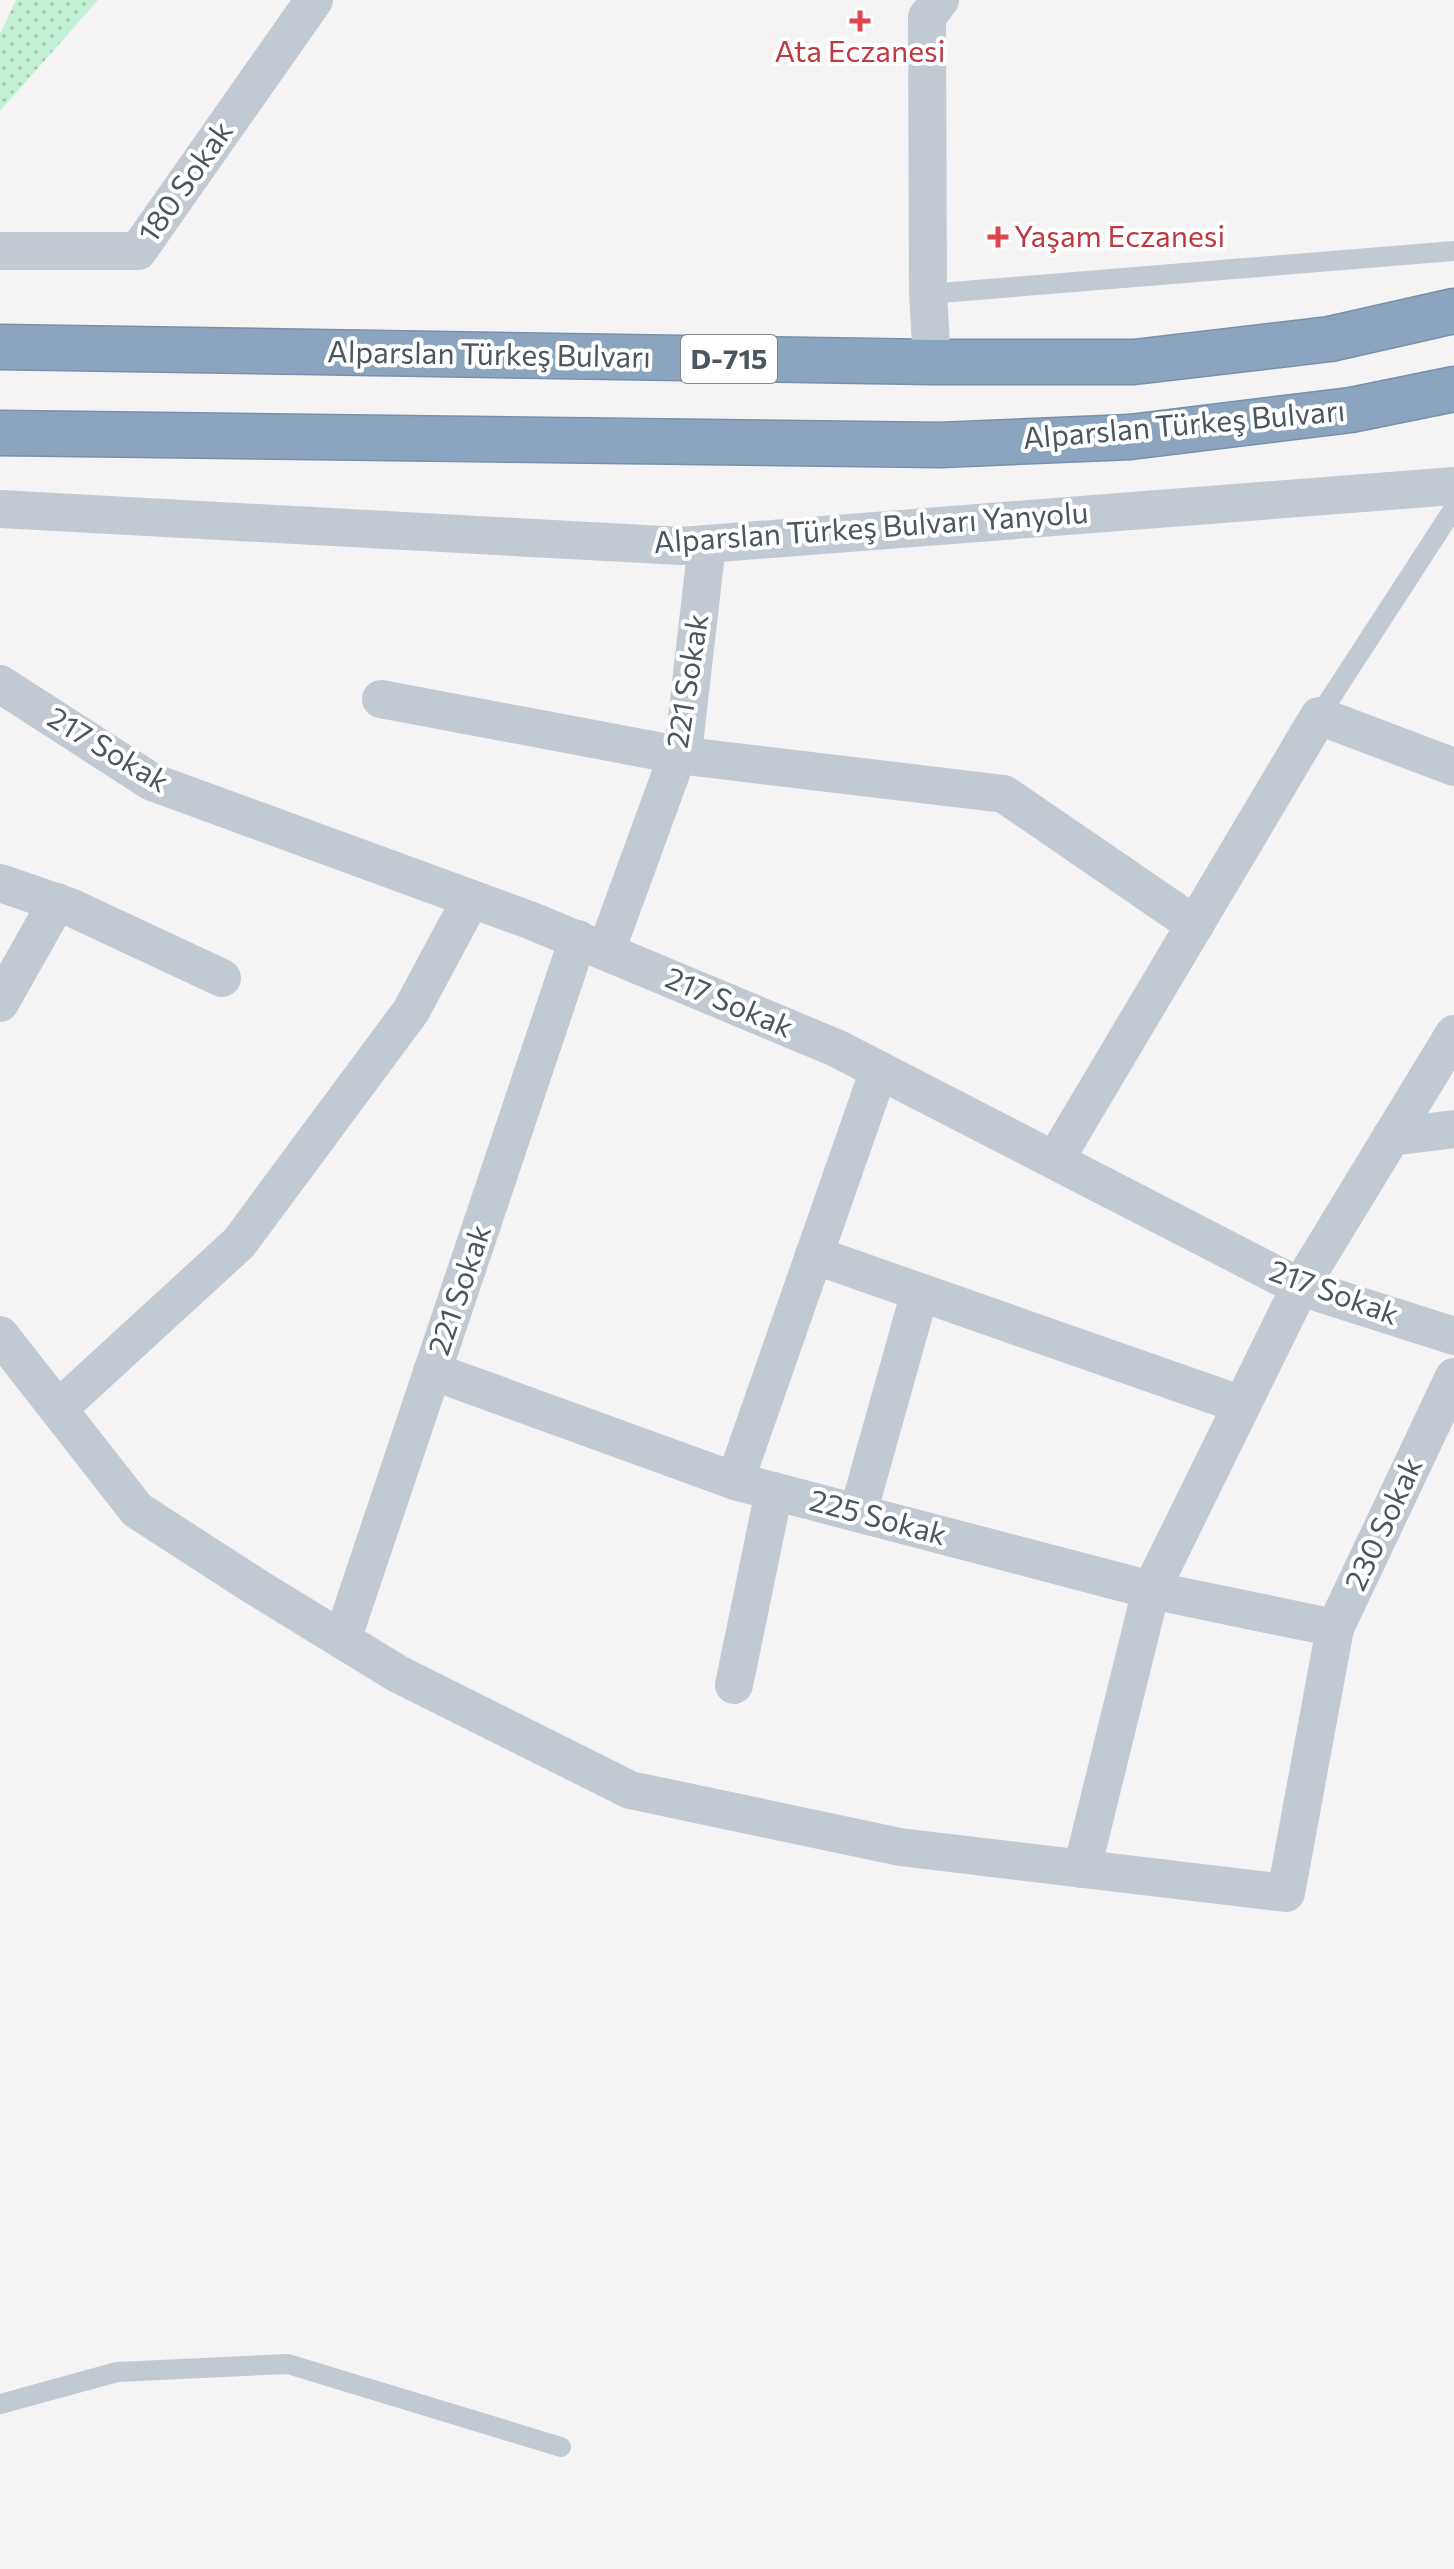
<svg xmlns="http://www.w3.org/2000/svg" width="1454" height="2569" viewBox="0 0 1454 2569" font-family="Commissioner,sans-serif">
	<defs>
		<pattern id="park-dots" width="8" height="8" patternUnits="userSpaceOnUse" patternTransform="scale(2)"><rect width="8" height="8" fill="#c3f1d5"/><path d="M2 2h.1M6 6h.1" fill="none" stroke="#a0c6b0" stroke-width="1.8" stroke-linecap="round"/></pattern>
	</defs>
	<rect width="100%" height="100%" fill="#f5f3f3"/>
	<path fill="url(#park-dots)" d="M16,0h82l-98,111v-77z"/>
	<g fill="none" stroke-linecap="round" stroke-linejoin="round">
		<defs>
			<g id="highway">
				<path d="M0,347l932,15h202l196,-23 124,-28"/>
				<path d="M0,433l940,12 190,-8 221,-27 103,-21"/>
			</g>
		</defs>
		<use href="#highway" stroke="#7690ad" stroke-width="47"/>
		<g stroke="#c1cad2" stroke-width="20">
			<path d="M928,294l526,-43"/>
			<path d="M1319,716l135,-208"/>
			<path d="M0,2404l117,-32 171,-8 273,83"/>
		</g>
		<g stroke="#c1cad2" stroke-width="38">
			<path d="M0,251h138l176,-251"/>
			<path d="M932,362l-4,-68 -1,-277 13,-17"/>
			<path d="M0,509l681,37 773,-60"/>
			<path d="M0,684l152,98 380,139 304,127 464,239 154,49"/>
			<path d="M381,699l297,56 326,39 191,131"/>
			<path d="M0,883l70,24 152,71"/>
			<path d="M606,951l79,-216 22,-191"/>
			<path d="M0,1003l57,-101"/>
			<path d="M1391,1137l63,-8"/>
			<path d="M1055,1160l264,-444 135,51"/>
			<path d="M814,1255l428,150"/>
			<path d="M0,1335l137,175 119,77 142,87 232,116 270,57 386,46 49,-265 119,-251"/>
			<path d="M432,1371l303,110 416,109 184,38"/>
			<path d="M58,1409l181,-166 172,-232 60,-112"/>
			<path d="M735,1481l144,-411"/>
			<path d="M858,1513l62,-221"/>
			<path d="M342,1640l236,-701"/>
			<path d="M734,1685l40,-194"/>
			<path d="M1082,1869l69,-279 149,-303 154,-253"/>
		</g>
		<use href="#highway" stroke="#8ba5c1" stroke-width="44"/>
	</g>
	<g fill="#e0444e" stroke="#fff" stroke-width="3">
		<path d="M856 9h8v8h8v8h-8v8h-8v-8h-8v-8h8z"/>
		<path d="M994 225h8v8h8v8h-8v8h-8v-8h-8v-8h8z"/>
	</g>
	<g text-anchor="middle" stroke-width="8" stroke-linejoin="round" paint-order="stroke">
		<rect fill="#fff" stroke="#808990" stroke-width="2" x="681" y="335" width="96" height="48" rx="6"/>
		<g font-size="28" font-weight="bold" fill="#4a5661">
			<text x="729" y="369">D-715</text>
		</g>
		<g font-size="30" fill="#be3a42" stroke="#fff">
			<text x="860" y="62">Ata Eczanesi</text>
			<text x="1014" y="247" text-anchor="start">Yaşam Eczanesi</text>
		</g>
		<g font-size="30" fill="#4a5661" stroke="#fff">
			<text transform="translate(186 182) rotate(-55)" y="10">180 Sokak</text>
			<text transform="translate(489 355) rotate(1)" y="10">Alparslan Türkeş Bulvarı</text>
			<text transform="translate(1184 425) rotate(-5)" y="10">Alparslan Türkeş Bulvarı</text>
			<text transform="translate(871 528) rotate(-4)" y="10">Alparslan Türkeş Bulvarı Yanyolu</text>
			<text transform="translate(688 681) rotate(-81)" y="10">221 Sokak</text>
			<text transform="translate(108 750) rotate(31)" y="10">217 Sokak</text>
			<text transform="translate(729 1003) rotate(23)" y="10">217 Sokak</text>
			<text transform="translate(460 1290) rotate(-71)" y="10">221 Sokak</text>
			<text transform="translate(1334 1293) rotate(20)" y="10">217 Sokak</text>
			<text transform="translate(878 1518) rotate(15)" y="10">225 Sokak</text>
			<text transform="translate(1384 1524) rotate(-65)" y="10">230 Sokak</text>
		</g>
	</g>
</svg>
